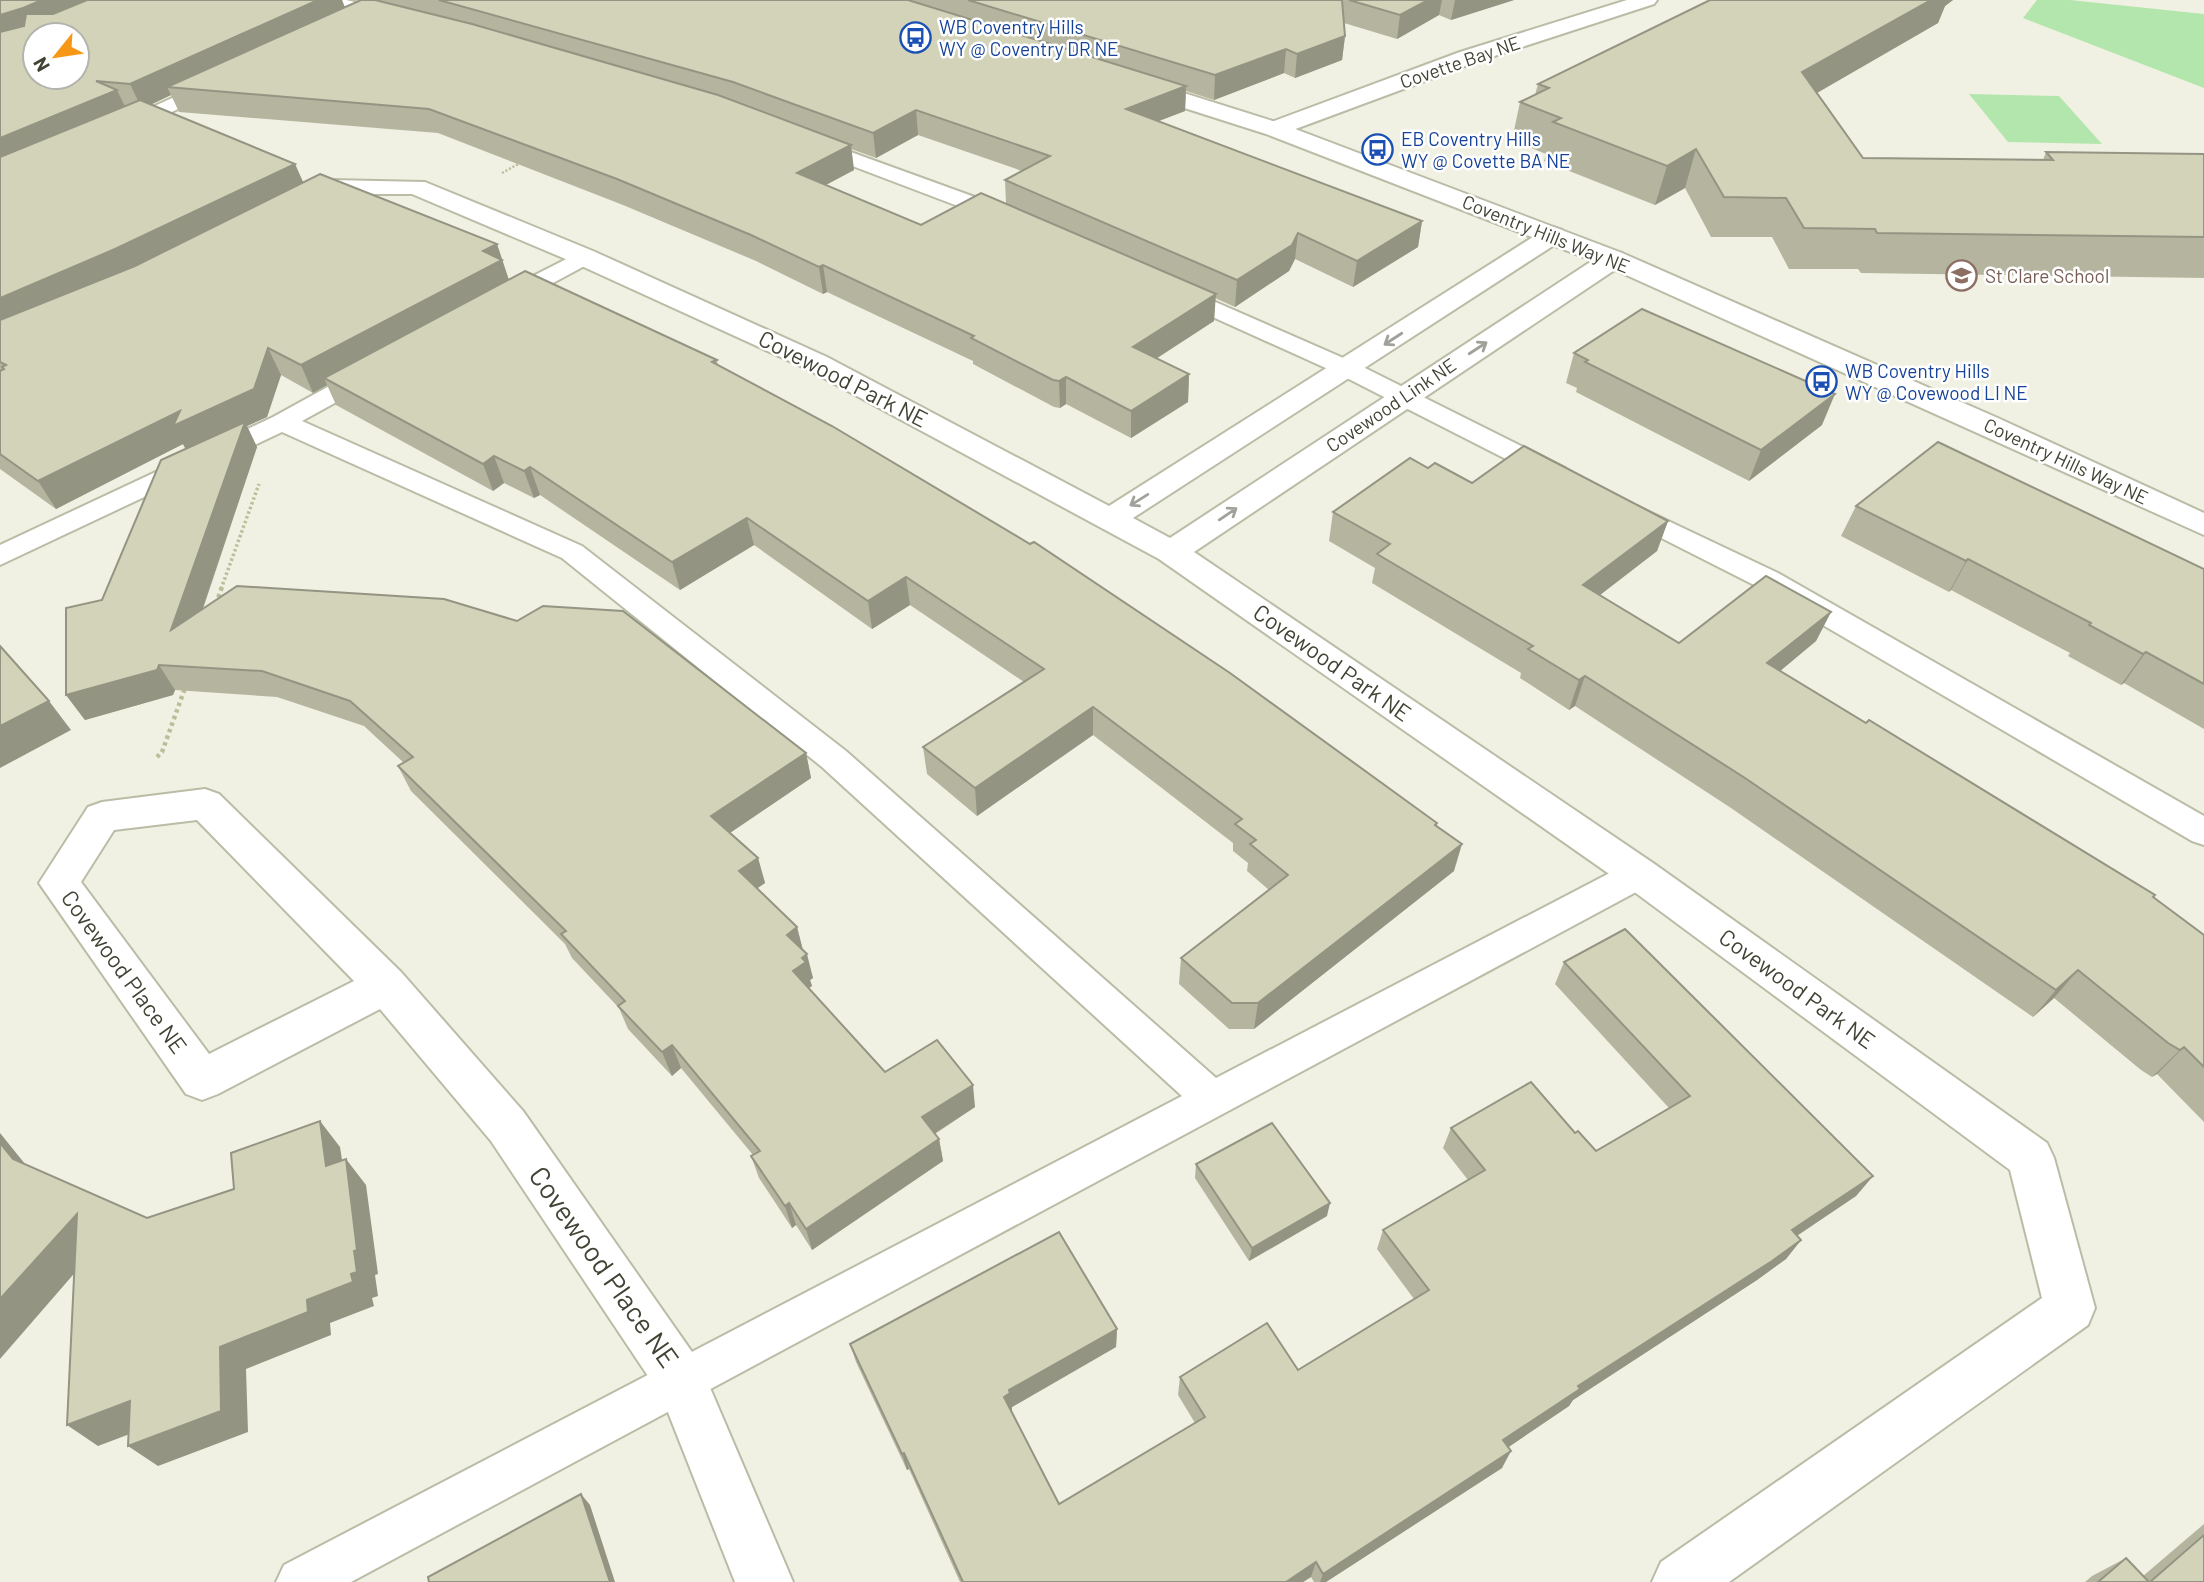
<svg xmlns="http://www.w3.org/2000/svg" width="2204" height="1582" viewBox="0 0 2204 1582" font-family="Barlow,sans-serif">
	<rect width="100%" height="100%" fill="#f0f1e3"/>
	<g fill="#b3e6ac">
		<path d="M2037,0h33l134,14v74l-181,-70z"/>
		<path d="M1969,94l90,2 43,48 -94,-2z"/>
	</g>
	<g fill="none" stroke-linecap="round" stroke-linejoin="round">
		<defs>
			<g id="service">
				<path d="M315,0h31l53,12 3,4 -9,5 -75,-17z"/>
				<path d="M216,78l9,6 -2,4 -94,44h-14l-3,-4 3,-4z"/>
				<path d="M812,138l204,74 3,5 -3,5h-16l-195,-74 -3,-4 3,-4z"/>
				<path d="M584,250l8,2 3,5 -3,5 -80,43h-16l-4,-5 4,-5z"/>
				<path d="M1172,283l185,81 208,104 4,6 -4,6 -9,2 -9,-2 -208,-106 -175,-79 -4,-5 4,-5z"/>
				<path d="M371,366l9,2 3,5 -3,5 -78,43 280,125 264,205 370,327 411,-214 12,-4 12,4 5,10 -5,10 -1300,698h-75l8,-17 898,-469 -360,-329 -260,-209 -280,-126 -282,133v-20l273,-128 89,-49z"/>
				<path d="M1626,501l152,72 426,243v29l-12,-4 -434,-254 -142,-72 -4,-6 4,-6z"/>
			</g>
			<g id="minor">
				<path d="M1627,0h30l-3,4 -178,58 -194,72h-16l-3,-5 3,-5 194,-72z"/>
				<path d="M331,180l94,2 168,69 234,106 282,149 435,-276 9,-3 9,3 4,5 -4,5 -429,278 37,20 434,-285 9,-2 9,2 4,6 -4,6 -428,287 459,311 394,280 7,15 41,150 -7,17 -359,257h-77l9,-20 381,-264 -32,-128 -385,-285 -466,-326 -352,-190 -232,-106 -163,-69h-76l-23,12 -9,2 -9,-2 -3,-5 3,-5z"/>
				<path d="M205,789l14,5 182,178 122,139 176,251 94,220h-58l-73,-185 -171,-256 -111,-132 -162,85 -16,6 -16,-6 -147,-211 49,-76 14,-5zM197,820l157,161 -145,73 -128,-172 33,-52z"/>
			</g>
			<path id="tertiary" d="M1136,78l146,46 340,129 378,166 204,94v22l-600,-270 -338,-131 -138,-44 -3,-5 3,-5z"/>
		</defs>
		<use href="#service" stroke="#babca6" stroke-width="4"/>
		<use href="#minor" stroke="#babca6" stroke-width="4"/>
		<use href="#tertiary" stroke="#babca6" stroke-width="4"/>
		<path stroke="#bbbe98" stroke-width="2.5" stroke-dasharray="2 2" stroke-linecap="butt" d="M502,173l20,-11"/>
		<path stroke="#bbbe98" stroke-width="3.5" stroke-dasharray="2.5 2.5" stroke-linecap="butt" d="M221,589l38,-105"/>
		<g stroke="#bbbe98" stroke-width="4.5" stroke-dasharray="3.5 3.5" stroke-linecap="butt">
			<path d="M216,604l6,-17"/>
			<path d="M157,757l5,-5 23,-64"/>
		</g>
		<use href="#service" fill="#fff" fill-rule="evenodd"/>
		<use href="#minor" fill="#fff" fill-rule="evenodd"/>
		<use href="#tertiary" fill="#fff" fill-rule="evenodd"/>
	</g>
	<g fill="#b5b59f" fill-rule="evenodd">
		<path d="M0,0h342l3,7 15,-7h-2h1156l-63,20 -12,-5 -42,24 -53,-16 1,13 -3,24 -47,18 -11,-5 -70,27 -28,-9 -1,20 -27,10 264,100 -4,26 -65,40 -58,-28 -6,12 -54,36 -20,-9 -1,23 -58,38 33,15 -1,28 -57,36 -65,-34 -6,4 -6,-1 -81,-43v-3l-146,-69 -4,2 -67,-33 -133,-56 -185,-72 -259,-21 -8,-17 -20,9 144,60 8,18 194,62 11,36 209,80 1,6 719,457v3l17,45 -200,158h-25l-50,-45 2,-26 88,-68 -22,-19 1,-8 -15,-12v-8l-140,-108 -116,81 -50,-42 -4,-27 101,-65 -114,-77 -38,24 -118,-84 -74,45 -140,-95 -6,3 -30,-15 -11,8 -157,-86 -9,-20 -14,8 -32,-18 -14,42 -20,9 10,21 -54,162 603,144 5,25 -81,55 28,25 7,25 -8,5 40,39 6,23 10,28 -3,2 2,6 -4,2 77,84 90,35 -40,27 4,5 4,22 -131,89 -16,-25 -4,3 -33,-50 -8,-22 2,-1 -72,-87 -9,8 -44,-47 -9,-21 -47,-50 -7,-14 -154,-153 -13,-25 6,-3 -40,-37 -87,-29 -102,-7 -2,5 -88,25 -19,-25 36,-95 84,-151 -3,-5 -127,65 -56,-40zM918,135l104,36 -17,9 1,24 -85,21 -95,-40 28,-15 -3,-21 25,9z"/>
		<path d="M1710,0h243l-8,6 -7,17 -121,70 46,65 180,2 3,-8 158,2v124l-343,-5 -3,-4h-69l-17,-32h-61l-26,-49 -30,17 -111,-44 2,-7 -34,-14 8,-38 15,-7 3,-11z"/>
		<path d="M1574,353l248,72 -73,56 -173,-89 1,-4 -11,-5z"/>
		<path d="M1428,468l44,15 196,38 -11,30 -57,44 79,48 152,-31 -15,29 -36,30 373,226 51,38v187l-47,-48 -5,3 -11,-7 -87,-72 -21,19 -302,-209 -156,-102 -6,4 -49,-32 1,-5 -149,-90 3,-15 -46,-27 4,-29z"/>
		<path d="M1856,506l348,63v160l-80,-46 -3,2 -53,-29 2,-3 -119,-63 -2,2 -108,-56z"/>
		<path d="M1564,962l309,214 -17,20 -59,40 4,4 -15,19 -29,21 -184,120 -4,6 -61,41 -6,21 -176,114h-12l-3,-5 -8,5h-343l-51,-113 -2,1 -51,-108 -6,-18 267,-15 -1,18 -104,60v3l-1,1 48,93 136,-81 -17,-28 2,-18 118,-7 116,-71 -37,-50 6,-19 85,-50 -25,-32 8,-20 124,5 21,18 73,-43 -114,-124z"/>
		<path d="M1196,1164l131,52 -78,45 -54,-83z"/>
		<path d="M2204,1524v58h-119l7,-6 34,-18 17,18z"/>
	</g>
	<g fill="#939482">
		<path d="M42,0h63l-105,42v-27z"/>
		<path d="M318,0h24l5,14 -180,73 4,8 -29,14 -12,-25z"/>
		<path d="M1428,0h14l-3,15 -42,24 3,-24z"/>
		<path d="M1455,0h59l-63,20z"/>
		<path d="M1931,0h22l-8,6 -7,17 -149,86 13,-37z"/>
		<path d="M1345,36l-3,24 -47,18 2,-24z"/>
		<path d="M1286,49l-2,24 -70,27 1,-25z"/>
		<path d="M1186,86l-1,25 -60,23 1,-25z"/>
		<path d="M117,90l12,25 -129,54v-31z"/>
		<path d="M916,110l2,25 -42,23 -3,-25z"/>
		<path d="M851,145l3,25 -53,28 -4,-25z"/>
		<path d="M1696,149l-11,39 -30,17 12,-39z"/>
		<path d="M295,164l11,25 -306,143v-34z"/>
		<path d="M1422,221l-4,26 -65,40 4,-26z"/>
		<path d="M1298,233l-3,26 -6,12 -54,36 2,-27z"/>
		<path d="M497,244l14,42 -187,92 3,7 -14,8 -12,-28 182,-114z"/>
		<path d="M823,265l4,27 -4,2 -4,-27z"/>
		<path d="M1216,294l-2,27 -82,53 1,-27z"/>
		<path d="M268,348l13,27 -14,42 -20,9 10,21 -70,208 -16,-25 17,-176 -5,-10 -127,65 -18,-28z"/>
		<path d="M1189,374l-1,28 -57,36v-27z"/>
		<path d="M1066,377v27l-6,4 -1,-27z"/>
		<path d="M1835,394l-13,31 -73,56 12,-31z"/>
		<path d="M494,456l10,27 -11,8 -10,-27z"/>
		<path d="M530,467l10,28 -6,3 -10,-27z"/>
		<path d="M747,518l7,27 -74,45 -8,-28z"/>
		<path d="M1668,521l-11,30 -83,64 9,-30z"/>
		<path d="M1968,559l-17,31 -2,2 17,-31z"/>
		<path d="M906,577l4,28 -38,24 -4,-28z"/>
		<path d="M1831,612l-15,29 -62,52 13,-30z"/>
		<path d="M2146,652l-22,31 -3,2 22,-31z"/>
		<path d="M159,665l16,25 -2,5 -88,25 -19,-25z"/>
		<path d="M1585,676l-10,30 -6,4 10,-30z"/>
		<path d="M49,701l22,29 -71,38v-42z"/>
		<path d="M1093,707v28l-116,81 -2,-28z"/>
		<path d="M806,753l5,25 -93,63 -7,-25z"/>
		<path d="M1462,844l-8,27 -200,158 4,-26z"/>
		<path d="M758,858l7,25 -19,13 -7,-25z"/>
		<path d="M797,927l6,24 -16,-16z"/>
		<path d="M807,954l6,24 -3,2 2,6 -13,9 -6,-24 9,-13z"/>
		<path d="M2078,970l-24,28 -21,19 23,-27z"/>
		<path d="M672,1045l9,23 -9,8 -10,-24z"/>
		<path d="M2184,1047l-27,27 -5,3 28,-27z"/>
		<path d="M973,1085l2,22 -49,32 -4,-22z"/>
		<path d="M320,1121l20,26 7,45 -21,-26z"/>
		<path d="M0,1133l42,52 -29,-26 -13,-16z"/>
		<path d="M939,1139l4,22 -131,89 -6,-21z"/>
		<path d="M346,1159l20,26 12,89 -3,1 3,21 -6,2 2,8 -44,17 1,12 -85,34 2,63 -90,34 -30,-20 92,-99 87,-47 44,-26 3,-23z"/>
		<path d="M1873,1176l-17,20 -79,53 15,-19z"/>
		<path d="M789,1203l7,22 -4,3 -7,-22z"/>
		<path d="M1330,1203l-3,13 -78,45 3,-13z"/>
		<path d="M77,1214l28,24 -105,121v-60z"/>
		<path d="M1801,1240l-15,19 -29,21 -184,120 -4,6 -75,51 9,-17 75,-54z"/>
		<path d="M1117,1329l-1,18 -104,60v3l-6,4 -2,-17 5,-7z"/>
		<path d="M130,1401l29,22 -61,23 -31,-21z"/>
		<path d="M1511,1451l-9,17 -176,114h-6l3,-8z"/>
		<path d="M904,1453l5,16 -2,1 -5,-16z"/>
		<path d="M581,1494l9,11 25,77h-5z"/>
		<path d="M1316,1562l-5,15 -8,5h-17z"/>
	</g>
	<g fill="#d2d3b9" stroke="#939482" stroke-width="2" fill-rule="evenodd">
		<path d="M0,0h42l-19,8 -23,7z"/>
		<path d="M87,0h231l-188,84 -34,-3 21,9 -117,48v-106l24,-6 2,-12h27zM35,35h42v42h-42z"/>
		<path d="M361,0h14l97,24 246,71 133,50 -54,28 124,52 60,-32 235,101 -83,53 56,27 -58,37 -65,-34 -7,4 -6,-1 -82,-42 3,-2 -151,-71 -4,2 -68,-32 -134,-56 -188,-70 -262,-22z"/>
		<path d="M439,0h469l278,86 -60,23 296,112 -65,40 -59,-28 -6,12 -55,35 -232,-100 45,-24 -134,-46 -43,23 -140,-51z"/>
		<path d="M968,0h374l3,36 -48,18 -11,-5 -71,26z"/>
		<path d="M1349,0h79l-28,15z"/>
		<path d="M1710,0h221l-129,72 61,86 190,2 -7,-8 158,2v83l-327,-4 -2,-4 -71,-1 -18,-30 -62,-1 -28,-48 -29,17 -114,-44 8,-4 -41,-16 29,-14 -11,-4z"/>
		<path d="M140,100l155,64 -180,85 -115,49v-141z"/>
		<path d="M320,174l177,70 -14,7 19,9 -201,105 -33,-17 -14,41 -81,37 7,-15 -142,70 -38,-27v-83l4,-2 -2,-2 4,-2 -6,-3v-42l135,-54z"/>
		<path d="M525,271l192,89 -5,2 120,64 198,118 4,-2 196,131 207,150 -2,2 27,19 -204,159h-26l-51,-45 107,-83 -38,-31 6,-4 -21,-16 7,-5 -149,-112 -118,81 -52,-41 121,-78 -138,-92 -38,24 -121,-83 -75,44 -142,-95 -6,4 -30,-15 -11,8 -159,-86z"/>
		<path d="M1642,309l193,85 -74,56 -176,-88 3,-2 -14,-7z"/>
		<path d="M245,422l-74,208 66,-44 207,13 73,22 26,-15 80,5 183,142 -95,63 47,42 -19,13 58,56 -10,8 20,19 -5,4 4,4 -13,9 92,101 52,-32 36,45 -51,32 17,22 -133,90 -17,-26 -4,3 -34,-50 9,-5 -88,-106 -10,7 -44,-46 7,-5 -64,-67 5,-3 -168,-165 15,-9 -63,-56 -88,-30 -103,-6 -2,5 -91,25v-87l36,-8 59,-140z"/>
		<path d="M1938,442l266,127v115l-58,-32 -3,2 -54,-29 2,-2 -123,-64 -2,2 -110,-55z"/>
		<path d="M1524,446l144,75 -85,64 96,58 87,-67 65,36 -64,51 99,60 3,-3 286,175 -2,2 51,38v132l-20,-20 -4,3 -12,-7 -90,-73 -22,20 -311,-212 -160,-102 -6,4 -51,-31 5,-3 -156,-92 13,-10 -57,-32 77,-54 18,10 7,-5 37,20z"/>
		<path d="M0,646l49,55 -49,25z"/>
		<path d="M1625,929l248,247 -81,54 9,10 -29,21 -194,125 2,3 -77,51 8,11 -188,123 -7,-12 -30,20h-323l-59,-129 -2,1 -52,-110 209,-112 58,97 -108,61 1,3 -6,4 55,107 146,-87 -25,-40 87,-54 31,47 131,-80 -46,-60 102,-60 -34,-42 80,-46 44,51 3,-2 18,20 94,-55 -126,-134z"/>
		<path d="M320,1121l6,45 20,-7 11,91 -3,1 3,21 -6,2 2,8 -46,18 1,12 -88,35 1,64 -93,35 2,-45 -63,24 10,-211 -77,85v-156l13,16 134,59 87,-29 -3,-36z"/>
		<path d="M1272,1123l58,80 -78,45 -56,-84z"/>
		<path d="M581,1494l29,88h-181l-1,-5z"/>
		<path d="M2204,1535v47h-54z"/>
		<path d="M2126,1558l23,24h-51z"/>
	</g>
	<defs><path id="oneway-shaft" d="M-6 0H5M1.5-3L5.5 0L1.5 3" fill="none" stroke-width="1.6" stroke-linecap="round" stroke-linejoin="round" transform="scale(1.75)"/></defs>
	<g stroke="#a0a19a">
		<use href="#oneway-shaft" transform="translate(1393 339) rotate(147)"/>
		<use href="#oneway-shaft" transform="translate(1478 348) rotate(-33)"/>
		<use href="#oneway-shaft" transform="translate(1139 500) rotate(148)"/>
		<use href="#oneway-shaft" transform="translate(1228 514) rotate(-34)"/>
	</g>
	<defs>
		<symbol id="bus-ring" viewBox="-11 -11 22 22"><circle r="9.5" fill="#fff" stroke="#1a4fb4" stroke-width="1.5"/><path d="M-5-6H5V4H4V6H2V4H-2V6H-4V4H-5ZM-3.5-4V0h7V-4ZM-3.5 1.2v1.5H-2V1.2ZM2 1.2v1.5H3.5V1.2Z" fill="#1a4fb4"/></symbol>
		<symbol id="school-ring" viewBox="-11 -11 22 22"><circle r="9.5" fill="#fff" stroke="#8d6e63" stroke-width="1.5"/><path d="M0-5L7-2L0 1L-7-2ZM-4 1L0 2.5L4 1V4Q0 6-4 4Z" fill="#8d6e63"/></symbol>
	</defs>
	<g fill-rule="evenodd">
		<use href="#bus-ring" x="898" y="20" width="35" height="35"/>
		<use href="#bus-ring" x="1360" y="132" width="35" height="35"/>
		<use href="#school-ring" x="1944" y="258" width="35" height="35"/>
		<use href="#bus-ring" x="1804" y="364" width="35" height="35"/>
	</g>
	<g text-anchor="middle" stroke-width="5" stroke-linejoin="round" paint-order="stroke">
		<g font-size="19" fill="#164399" stroke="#fff" text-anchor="start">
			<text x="939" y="34">WB Coventry Hills<tspan x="939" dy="22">WY @ Coventry DR NE</tspan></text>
			<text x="1401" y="146">EB Coventry Hills<tspan x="1401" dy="22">WY @ Covette BA NE</tspan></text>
			<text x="1845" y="378">WB Coventry Hills<tspan x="1845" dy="22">WY @ Covewood LI NE</tspan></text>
		</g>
		<g font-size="19" fill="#424334" stroke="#fff">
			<text transform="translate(1460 62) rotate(-19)" y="7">Covette Bay NE</text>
			<text transform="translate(1546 234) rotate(22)" y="7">Coventry Hills Way NE</text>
			<text transform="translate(1391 405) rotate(-34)" y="7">Covewood Link NE</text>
			<text transform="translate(2066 461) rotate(25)" y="7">Coventry Hills Way NE</text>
		</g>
		<g font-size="19" fill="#785e54" stroke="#fff" text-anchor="start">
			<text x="1985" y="283">St Clare School</text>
		</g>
		<g font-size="23" fill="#424334" stroke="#fff">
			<text transform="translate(843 379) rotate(27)" y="8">Covewood Park NE</text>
			<text transform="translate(1332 663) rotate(35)" y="8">Covewood Park NE</text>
			<text transform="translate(124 972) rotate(54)" y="8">Covewood Place NE</text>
			<text transform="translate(1797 989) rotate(36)" y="8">Covewood Park NE</text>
		</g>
		<g font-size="28" fill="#424334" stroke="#fff">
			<text transform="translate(604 1267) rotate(55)" y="10">Covewood Place NE</text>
		</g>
	</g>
	<g transform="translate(56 56) rotate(240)"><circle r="33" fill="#ffffff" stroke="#b3b4ae" stroke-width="2"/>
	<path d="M0-5L12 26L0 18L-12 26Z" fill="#f69816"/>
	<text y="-10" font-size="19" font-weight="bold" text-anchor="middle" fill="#424334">N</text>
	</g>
</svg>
